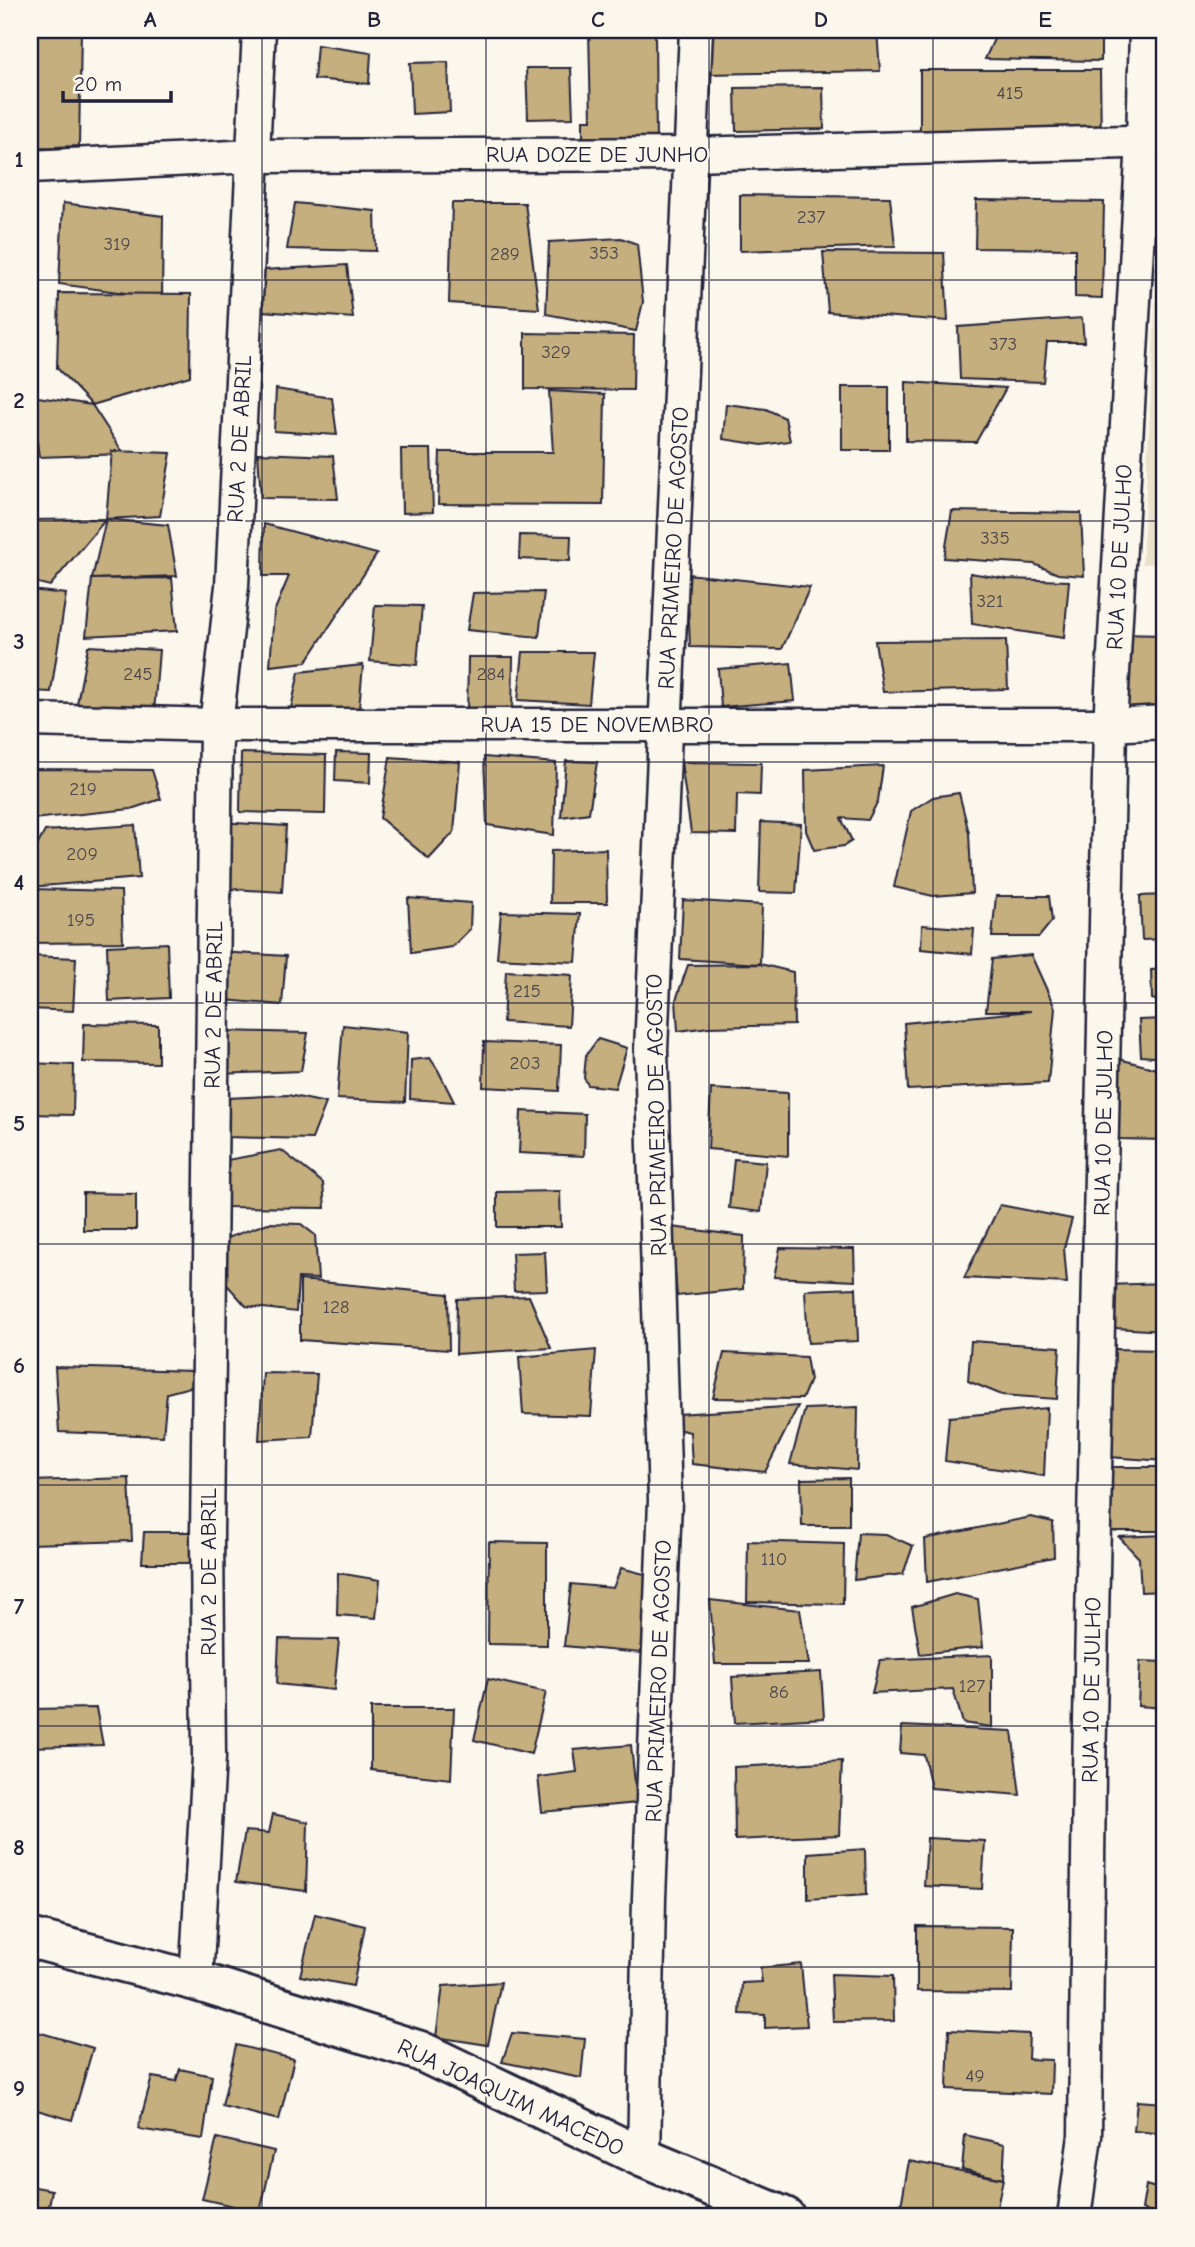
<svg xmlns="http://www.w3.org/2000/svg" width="1195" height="2247" viewBox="0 0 1195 2247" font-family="'Comic Neue',sans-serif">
	<rect width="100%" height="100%" fill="#fbf7ec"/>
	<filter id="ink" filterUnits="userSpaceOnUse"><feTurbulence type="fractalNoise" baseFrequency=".0143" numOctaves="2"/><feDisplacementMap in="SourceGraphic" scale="14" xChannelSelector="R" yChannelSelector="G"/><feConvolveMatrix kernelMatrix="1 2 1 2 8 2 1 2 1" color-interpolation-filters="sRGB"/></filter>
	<g filter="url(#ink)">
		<path fill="#ebe1cb" d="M1162,177h3v386l-23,1z"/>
		<g fill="#c6af7e" stroke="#22223b" stroke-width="2">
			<path d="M30,30h51l-2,116 -49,2z"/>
			<path d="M589,30h66l1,115 -73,1v-26h8z"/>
			<path d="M707,30h170l3,41 -173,3z"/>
			<path d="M998,30h103v31l-116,-2z"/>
			<path d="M317,45l54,8 -2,31 -55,-5z"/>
			<path d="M448,62l2,50 -38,2 -2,-51z"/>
			<path d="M526,68h45l2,50 -45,1z"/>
			<path d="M920,70h180l1,70h-181z"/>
			<path d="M823,87l1,42 -88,2 -1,-43z"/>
			<path d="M740,195l150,2 5,49 -155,5z"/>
			<path d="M976,200l128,2 -2,96 -27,-1v-48l-100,-1z"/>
			<path d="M63,203l100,13 -1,82 -103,-14z"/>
			<path d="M295,203l80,8 1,40 -89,-2z"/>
			<path d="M452,203h73l14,106 -90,-6z"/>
			<path d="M621,238l16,6 6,58 -7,29 -90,-17 3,-72z"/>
			<path d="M823,252l121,1 4,68 -120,-9z"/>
			<path d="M30,257h7v64l-7,1z"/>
			<path d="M347,265l6,53 -91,-7 1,-41z"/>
			<path d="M59,293l132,1 -1,82 -98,29 -35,-37z"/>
			<path d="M1082,318l2,24h-37l-4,40 -83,-3 -2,-52z"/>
			<path d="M525,333l109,2 -1,55 -108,-1z"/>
			<path d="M906,382l100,6 -30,54 -70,-1z"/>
			<rect x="842" y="387" width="47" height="63"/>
			<path d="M276,389l56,9 5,37 -63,-4z"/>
			<path d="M549,391l56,3 -2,111 -165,-1 2,-52h113z"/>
			<path d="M31,396l61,9 32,49 -85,3z"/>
			<path d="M726,404l40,5 19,9 5,23 -28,4 -39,-6z"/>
			<path d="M401,449h30l2,63 -31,1z"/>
			<path d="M112,451l59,2 -11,63 -54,3z"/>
			<path d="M258,453l75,3 5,43 -77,-1z"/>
			<path d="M952,511l129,2 3,63 -26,-2 -24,-10 -90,-6z"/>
			<path d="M106,519l-56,67 -20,-5v-61z"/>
			<path d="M106,519l62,6 9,51 -85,3z"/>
			<path d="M264,524l113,30 -71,108 -36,4 4,-54 15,-36h-26z"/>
			<path d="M520,535l51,1 -1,25 -51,-2z"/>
			<path d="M970,573l37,6 62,2 -5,57 -92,-14z"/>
			<path d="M687,574l123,13 -28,62 -92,-2z"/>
			<path d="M172,578l5,53 -91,5 6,-57z"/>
			<path d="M30,590l36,4 -15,98 -21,-1z"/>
			<path d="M544,592l-5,45 -72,-7 6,-37z"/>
			<path d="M375,605l47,1 -5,59 -47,-4z"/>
			<path d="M1116,634l49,1v72l-47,1z"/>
			<path d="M1006,640l2,49 -125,3 -8,-51z"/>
			<path d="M88,646l71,4 -5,63 -79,1z"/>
			<path d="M523,652h71l-5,52 -71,-4z"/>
			<path d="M468,657h45l-1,58 -45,-1z"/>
			<path d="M791,663l4,38 -74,6 -3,-38z"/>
			<path d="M363,665l-4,44 -68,-1 8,-36z"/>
			<path d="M336,752l35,1 -1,30 -35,-2z"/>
			<path d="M241,753l85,2 -1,59 -85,-2z"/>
			<path d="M390,757l70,5 -6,70 -25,27 -49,-41z"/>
			<path d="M484,757l72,6 -2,72 -67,-10z"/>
			<path d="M566,761l31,1 -8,51 -28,4z"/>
			<path d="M681,762l80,1 -1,32 -23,-1 -1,40 -45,-1z"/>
			<path d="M883,766l-5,35 -10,19 -27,-2 11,23 -8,5 -30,4 -8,-19 -1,-61z"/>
			<path d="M34,769l118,1 9,29 -30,10 -98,10z"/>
			<path d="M959,793l10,40 3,60 -39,3 -39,-9 17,-76 22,-14z"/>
			<path d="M219,822l67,4 -4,66 -66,-4z"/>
			<path d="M761,822l40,2 -5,69 -37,-1z"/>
			<path d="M135,825l4,53 -109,9v-28l15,-28z"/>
			<path d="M606,849l1,54h-57l1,-52z"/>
			<path d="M30,889l91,2 2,51 -93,1z"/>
			<path d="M1165,895v44l-23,1 -2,-44z"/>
			<path d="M996,896h53l3,25 -13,16h-47z"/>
			<path d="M408,898l63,5 -1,26 -18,18 -41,6z"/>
			<path d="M683,900l79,5 -2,59 -80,-5z"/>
			<path d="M501,912l79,2 -4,48 -79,-4z"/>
			<path d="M922,925l52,4 -2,25 -51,-5z"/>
			<path d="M167,943l2,55 -60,3 -2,-55z"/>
			<path d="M219,952l67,4 -4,49 -69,-6z"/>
			<path d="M1031,955l24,53 -7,75 -140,7 -4,-67 127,-12h-45l6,-52z"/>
			<path d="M30,956l46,2 -3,53 -43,-2z"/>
			<path d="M760,964l33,8 1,53 -85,2 -31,4 -2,-31 12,-35z"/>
			<path d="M1165,969v34l-13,-4 -1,-29z"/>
			<path d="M506,971l66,4 -3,51 -66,-4z"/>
			<path d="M1165,1019v39l-24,-2 -2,-36z"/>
			<path d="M84,1024l74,1v38l-75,-1z"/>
			<path d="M343,1025l65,7 -3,70 -68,-3z"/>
			<path d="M223,1031l85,2 -7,38 -83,3z"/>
			<path d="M598,1039l29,9 -12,40 -27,-3 -4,-7 2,-23z"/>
			<path d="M484,1042l77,3 -2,46 -76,-4z"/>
			<path d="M430,1058l8,12 16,32 -44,-3 1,-39z"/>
			<path d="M1115,1058l50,13v69l-47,-1z"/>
			<path d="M30,1063l44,2 -1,50 -43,-1z"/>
			<path d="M711,1089l77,4v63l-80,-7z"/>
			<path d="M288,1095l38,8 -14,36 -86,-2 1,-39z"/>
			<path d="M521,1111l64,3 -1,42 -65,-3z"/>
			<path d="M281,1150l42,33 2,25 -98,-1v-47z"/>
			<path d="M734,1159l32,3 -5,50 -32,-4z"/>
			<path d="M560,1191l1,36h-64v-35z"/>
			<path d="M83,1193l53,1v36h-53z"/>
			<path d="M1000,1205l72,14 -8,29 3,35 -103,-5z"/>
			<path d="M268,1223l33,1 14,11 3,44 -20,-1 -2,34 -50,-6 -25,-28 3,-39z"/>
			<path d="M671,1227l73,9 -1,53 -66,7z"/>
			<path d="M780,1248l74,1 1,32 -81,-4z"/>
			<path d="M545,1252l2,38 -33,1 -2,-38z"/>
			<path d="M300,1280l148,14 1,56 -149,-10z"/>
			<path d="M1165,1283v48l-50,-3 -8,-43z"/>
			<path d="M856,1288l2,53 -50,2 -3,-53z"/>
			<path d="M529,1296l22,52 -95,6 1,-55z"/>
			<path d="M971,1341l89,6 -3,52 -55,-4 -34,-14z"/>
			<path d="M1111,1349l54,1v111l-56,-4z"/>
			<path d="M596,1350l-5,66 -68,-2 -4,-57z"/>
			<path d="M724,1353l82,4 4,23 -8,19 -89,-1z"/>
			<path d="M55,1367l138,4 1,15 -27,7 -4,43 -104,-4z"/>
			<path d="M263,1373l54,1 -5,63 -53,3z"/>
			<path d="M798,1406l-33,66 -73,-8 -2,-32 -13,-3 1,-15z"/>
			<path d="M858,1407l-1,63 -67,-6 15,-55z"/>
			<path d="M1047,1408l-3,68 -99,-15 4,-44z"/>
			<rect x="1110" y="1467" width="55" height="64"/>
			<path d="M129,1478l3,63 -102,3v-63z"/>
			<path d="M849,1478v48h-47l-1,-47z"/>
			<path d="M1031,1517l22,5 1,35 -127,25 -2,-43z"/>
			<path d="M144,1532h52l1,31h-55z"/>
			<path d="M858,1533l28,1 27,12 -10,28 -49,6z"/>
			<path d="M1165,1535v56l-24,1 -2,-34 -20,-21z"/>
			<path d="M748,1541l96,3 -1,60 -96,-2z"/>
			<path d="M489,1542l58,1v102l-59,-1z"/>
			<path d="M621,1568l27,7 -7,78 -77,-7 7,-62 42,4z"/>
			<path d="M338,1573l42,7 -4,38 -39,-3z"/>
			<path d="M955,1594l23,5 5,48 -63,7 -8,-47z"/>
			<path d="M710,1600l90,10 9,54h-94z"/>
			<path d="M279,1639l60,1 -5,50 -57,-6z"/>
			<path d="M992,1655v72l-29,-4 -10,-34 -81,4 8,-33z"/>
			<path d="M1140,1661l25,1v46l-27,-2z"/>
			<path d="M821,1672l3,46 -89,5 -3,-46z"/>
			<path d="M488,1679l58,13 -15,62 -57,-14z"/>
			<path d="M96,1708l7,37 -73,2v-38z"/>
			<path d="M371,1708h83l-3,71 -80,-9z"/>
			<path d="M902,1726l110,5 8,64 -89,-7 -7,-33 -24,-2z"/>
			<path d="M631,1745l6,58 -95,9 -4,-35 39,-5 -3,-22z"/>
			<path d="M842,1761l-3,74 -104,5 -1,-73z"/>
			<path d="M273,1814l35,8 -2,69 -70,-9 9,-51 24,2z"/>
			<path d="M927,1838l58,3 -3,48 -58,-3z"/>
			<path d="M865,1849l1,46 -58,4v-46z"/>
			<path d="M315,1914l50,12 -12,60 -53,-10z"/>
			<path d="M917,1926l96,1 -1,65 -95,-1z"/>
			<path d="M801,1964l6,62 -42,2v-13l-25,-1 2,-31 20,-1 -2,-14z"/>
			<path d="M831,1974l62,2 1,45 -61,1z"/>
			<path d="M501,1982l-13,63 -52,-8 7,-51z"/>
			<path d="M31,2030l62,18 -21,72 -42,-12z"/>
			<path d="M949,2030l80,4 -1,25 24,1 -1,34 -104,-5z"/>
			<path d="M512,2033l73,6 -4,39 -79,-16z"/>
			<path d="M236,2045l58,14 -15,61 -57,-14z"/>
			<path d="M180,2069l32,7 -9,63 -65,-10 14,-52 24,4z"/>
			<path d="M1137,2101l28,2v31l-31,-3z"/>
			<path d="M965,2135l40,9 -2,35 -41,-10z"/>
			<path d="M217,2138l57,13 -14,61 -58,-13z"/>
			<path d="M909,2161l94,18 -8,38h-96z"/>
			<path d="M1146,2185l19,6v26h-7l-16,-8z"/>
			<path d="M30,2186l22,4 -5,27h-17z"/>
		</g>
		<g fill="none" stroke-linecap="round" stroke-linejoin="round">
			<defs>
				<g id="street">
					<path d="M30,167l224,-11 438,-2 473,-13"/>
					<path d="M30,720l186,5h894l55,-3"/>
					<path d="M196,1981l13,-224 -2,-221 9,-811 16,-139 27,-556"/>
					<path d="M644,2158l5,-260 16,-397 -14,-451 45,-1020"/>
					<path d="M1074,2217l11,-81 4,-364 21,-1047 33,-584 3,-111"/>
				</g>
				<path id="secondary" d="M30,1938l166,43 224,70 224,107 141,59"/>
			</defs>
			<use href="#street" stroke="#22223b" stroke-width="37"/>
			<use href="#secondary" stroke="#22223b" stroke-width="44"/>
			<use href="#street" stroke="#fbf7ec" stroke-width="32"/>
			<use href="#secondary" stroke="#fbf7ec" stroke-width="38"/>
		</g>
	</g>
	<path fill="none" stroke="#22223b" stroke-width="2" stroke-opacity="0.55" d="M262,30v2187M486,30v2187M709,30v2187M933,30v2187M30,280h1135M30,521h1135M30,762h1135M30,1003h1135M30,1244h1135M30,1485h1135M30,1726h1135M30,1967h1135"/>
	<g text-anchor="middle" stroke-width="5" stroke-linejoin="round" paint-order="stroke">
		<g font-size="19" fill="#4b454c">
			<text x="1010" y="99">415</text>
			<text x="811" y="223">237</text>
			<text x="117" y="250">319</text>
			<text x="604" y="259">353</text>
			<text x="505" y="260">289</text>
			<text x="1003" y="350">373</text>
			<text x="556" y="358">329</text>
			<text x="995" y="544">335</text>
			<text x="990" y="607">321</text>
			<text x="138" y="680">245</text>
			<text x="491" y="680">284</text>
			<text x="83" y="795">219</text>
			<text x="82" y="860">209</text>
			<text x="81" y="926">195</text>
			<text x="527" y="997">215</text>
			<text x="525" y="1069">203</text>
			<text x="336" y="1313">128</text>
			<text x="774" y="1565">110</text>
			<text x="972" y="1692">127</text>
			<text x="779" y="1698">86</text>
			<text x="975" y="2082">49</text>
		</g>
		<g font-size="23" fill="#22223b" stroke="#fbf7ec">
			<text x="597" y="162">RUA DOZE DE JUNHO</text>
			<text transform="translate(239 439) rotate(-87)" y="8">RUA 2 DE ABRIL</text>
			<text transform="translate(673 548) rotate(-87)" y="8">RUA PRIMEIRO DE AGOSTO</text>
			<text transform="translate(1119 557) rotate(-87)" y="8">RUA 10 DE JULHO</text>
			<text x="597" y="732">RUA 15 DE NOVEMBRO</text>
			<text transform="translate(213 1005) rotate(-89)" y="8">RUA 2 DE ABRIL</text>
			<text transform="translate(656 1115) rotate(-91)" y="8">RUA PRIMEIRO DE AGOSTO</text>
			<text transform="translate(1103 1123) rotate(-89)" y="8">RUA 10 DE JULHO</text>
			<text transform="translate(208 1572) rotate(-90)" y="8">RUA 2 DE ABRIL</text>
			<text transform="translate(658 1681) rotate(-88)" y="8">RUA PRIMEIRO DE AGOSTO</text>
			<text transform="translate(1091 1690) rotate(-89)" y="8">RUA 10 DE JULHO</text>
			<text transform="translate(511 2097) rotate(25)" y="8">RUA JOAQUIM MACEDO</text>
		</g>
	</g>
	<rect width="1195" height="2247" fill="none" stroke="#fbf7ec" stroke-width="77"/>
	<path d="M63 91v10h108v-10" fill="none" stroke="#22223b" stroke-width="3.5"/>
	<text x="74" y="91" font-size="21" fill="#22223b" stroke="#fbf7ec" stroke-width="5" paint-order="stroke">20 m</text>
	<rect x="38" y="38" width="1118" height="2170" fill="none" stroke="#22223b" stroke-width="2.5"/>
	<g font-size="23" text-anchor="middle" font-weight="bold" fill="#22223b">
		<text x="150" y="27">A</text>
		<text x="374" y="27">B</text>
		<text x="598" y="27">C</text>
		<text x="821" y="27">D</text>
		<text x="1045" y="27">E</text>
		<text x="19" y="167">1</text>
		<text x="19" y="408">2</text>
		<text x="19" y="649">3</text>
		<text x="19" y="890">4</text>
		<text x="19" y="1131">5</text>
		<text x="19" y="1373">6</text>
		<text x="19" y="1614">7</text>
		<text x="19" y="1855">8</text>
		<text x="19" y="2096">9</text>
	</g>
</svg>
